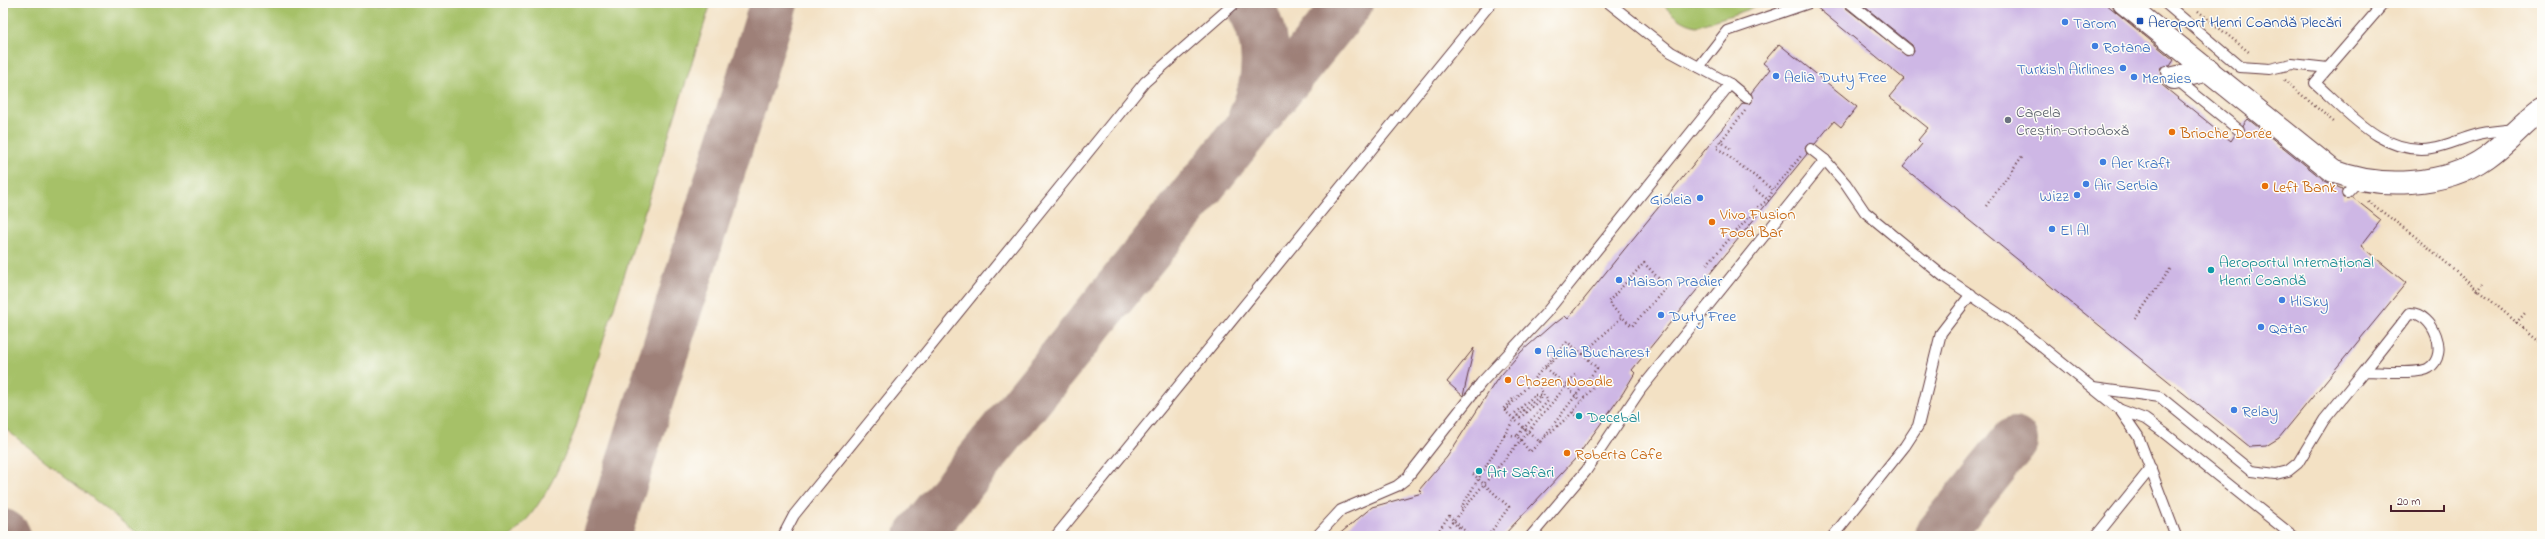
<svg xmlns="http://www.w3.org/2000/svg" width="2545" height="539" viewBox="0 0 2545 539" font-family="'Indie Flower',sans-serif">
	<rect width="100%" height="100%" fill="#fdfcf7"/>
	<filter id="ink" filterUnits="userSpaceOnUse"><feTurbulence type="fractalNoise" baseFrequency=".025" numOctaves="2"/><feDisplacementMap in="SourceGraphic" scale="8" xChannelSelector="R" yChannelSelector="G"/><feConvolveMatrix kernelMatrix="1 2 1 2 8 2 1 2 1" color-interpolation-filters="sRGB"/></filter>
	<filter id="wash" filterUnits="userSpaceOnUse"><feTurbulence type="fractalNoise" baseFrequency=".012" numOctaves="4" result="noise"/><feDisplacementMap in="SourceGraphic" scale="16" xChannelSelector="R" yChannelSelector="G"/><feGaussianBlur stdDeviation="0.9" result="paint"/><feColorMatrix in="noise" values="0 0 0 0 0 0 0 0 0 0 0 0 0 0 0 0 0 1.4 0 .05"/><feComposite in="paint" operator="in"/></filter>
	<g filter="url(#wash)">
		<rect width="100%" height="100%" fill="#f3e1c4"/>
		<g fill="#a6c168" stroke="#78704a">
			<path d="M3,3h708l-136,427c-15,38 -33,78 -64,106h-371l-137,-109z"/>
			<path d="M1662,3h98l-13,7 -50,16c-14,-2 -27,-13 -35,-23z"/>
		</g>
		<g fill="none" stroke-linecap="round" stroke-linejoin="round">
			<g stroke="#9e8078" stroke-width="48">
				<path d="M1248,3c22,34 21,78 4,114"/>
				<path d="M3,533l4,3"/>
				<path d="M607,536l167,-533"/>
				<path d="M918,536l431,-533"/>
				<path d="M1938,536l76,-95"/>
			</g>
		</g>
		<g id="blocks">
			<g fill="#ceb7e5">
				<path d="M1815,3h29l2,5 61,48 7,-5 -2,-6 -52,-42h245l69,57 -4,6 -9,1 -1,3 2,6 -5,5 74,60 4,-6 6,1 3,-2 -1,-9 5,-6 77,62 17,8 1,9 9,-1 29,23 -20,26 45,37 -127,155 -13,8 -16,1 -347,-280 19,-23 -4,-4 10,-12 -39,-31 15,-18 -89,-73z"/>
				<path d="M1779,44l78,63 -16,20 -7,-6 -19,23 -9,1 -1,3 2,6 -175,216 3,3 -12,20 -47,65 -73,78h-166l35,-29 50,-14 -3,-3 28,-33 49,-76 25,-29 34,-30 1,1 9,-7 3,3 175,-216 6,1 3,-2 -1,-9 19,-24 -7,-6z"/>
				<path d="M1474,348l-11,48 -16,-14z"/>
			</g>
		</g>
	</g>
	<g filter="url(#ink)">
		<use href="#blocks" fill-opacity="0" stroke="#633c42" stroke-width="1"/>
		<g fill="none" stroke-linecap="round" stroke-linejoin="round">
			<defs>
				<g id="service">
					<path d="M1609,3l62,49 59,32 17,14"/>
					<path d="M1850,3l58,47"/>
					<path d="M2165,3l75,64 30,2 22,-5 36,4"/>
					<path d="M2384,3l-69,80c33,29 68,73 117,65 15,-2 28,-9 43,-13 13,-4 27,-4 40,-6"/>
					<path d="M1699,67l28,-36 82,-28"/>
					<path d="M2166,71l73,59"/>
					<path d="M1811,149l14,11 21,24 19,28 78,64 72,49 105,85 18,26 38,100"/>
					<path d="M2347,193l13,-14"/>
					<path d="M2093,388l67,9 91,74 25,3 12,-3 10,-8 26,-43 40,-49c15,0 55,4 65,-3 21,-14 4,-55 -19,-55l-46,58"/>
					<path d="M2121,410l24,9 18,13 130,104"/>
					<path d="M783,536l11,-21 351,-433 90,-79"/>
					<path d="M1056,536l435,-533"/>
					<path d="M1317,536l24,-26 56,-24 9,-7 75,-96 65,-70 184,-229"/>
					<path d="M1531,536l55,-65 55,-82 184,-229"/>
					<path d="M1833,536l72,-90 13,-20 23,-93 30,-39"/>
					<path d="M2096,536l55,-68"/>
				</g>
				<g id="tertiary">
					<path d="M2124,3l209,168c46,18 112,16 154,-14 20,-14 35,-33 55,-48"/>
					<path d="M2174,78l35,-8"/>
				</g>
			</defs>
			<use href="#service" stroke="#633c42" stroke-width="12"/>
			<use href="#tertiary" stroke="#633c42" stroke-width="24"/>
			<g stroke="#633c42" stroke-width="2.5" stroke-dasharray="1 3" stroke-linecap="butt">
				<path d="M2198,11l52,42"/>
				<path d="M2284,80l51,43"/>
				<path d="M1745,111l-29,36 57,43 28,-34"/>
				<path d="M1720,141l10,8"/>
				<path d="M1753,188l15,12"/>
				<path d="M2368,201l49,37 125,106"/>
				<path d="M1986,206l37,-51"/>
				<path d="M1707,264l51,-57 10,-7 5,-10"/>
				<path d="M2478,291l5,-7"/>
				<path d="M2135,319l36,-51"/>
				<path d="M2516,323l9,-10"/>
				<path d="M1583,354l-16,-12 -62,69 35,31 57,-74 -14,-14 39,-37 -14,-15 36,-39 23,24 -35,39 -10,-9"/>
				<path d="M1547,366l12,-11"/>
				<path d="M1545,368l21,17 14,16"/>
				<path d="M1535,395h5v5l-20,18 -5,-5z"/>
				<path d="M1506,410l-3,-1 12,-12"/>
				<path d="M1573,412l7,7"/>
				<path d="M1569,416l25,-29"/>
				<path d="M1504,434l13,2"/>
				<path d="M1545,437l24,-21"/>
				<path d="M1540,442l-10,10 -13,-16 31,-35 -5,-8"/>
				<path d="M1473,474l36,33 -21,29"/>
				<path d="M1461,508l53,-89 29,-26 -3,-5"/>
				<path d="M1452,522l8,6"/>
				<path d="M1449,526l127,-152"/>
				<path d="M1435,536l14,-20 21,20"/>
			</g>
			<use href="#service" stroke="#fff" stroke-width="10"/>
			<use href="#tertiary" stroke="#fff" stroke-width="22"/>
		</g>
	</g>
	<rect fill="#1a4fb4" stroke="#fdfcf7" stroke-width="1.5" x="2136" y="17" width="8" height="8" rx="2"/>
	<g fill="#3f7fe0" stroke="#fdfcf7" stroke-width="1.5">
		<circle cx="2065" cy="22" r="4"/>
		<circle cx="2095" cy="46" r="4"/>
		<circle cx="2123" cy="68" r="4"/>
		<circle cx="1776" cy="76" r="4"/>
		<circle cx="2134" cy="77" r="4"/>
		<circle cx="2103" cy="162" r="4"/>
		<circle cx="2086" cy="184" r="4"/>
		<circle cx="2077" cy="195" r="4"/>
		<circle cx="1700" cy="198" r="4"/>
		<circle cx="2052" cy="229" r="4"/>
		<circle cx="1619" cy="280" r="4"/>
		<circle cx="2282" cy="300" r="4"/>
		<circle cx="1661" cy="315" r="4"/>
		<circle cx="2261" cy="327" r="4"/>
		<circle cx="1538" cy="351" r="4"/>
		<circle cx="2234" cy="410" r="4"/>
	</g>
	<circle fill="#6b7280" stroke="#fdfcf7" stroke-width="1.5" cx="2008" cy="120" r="4"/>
	<g fill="#e8710a" stroke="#fdfcf7" stroke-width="1.5">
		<circle cx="2172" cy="132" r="4"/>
		<circle cx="2265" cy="186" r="4"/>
		<circle cx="1712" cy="222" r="4"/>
		<circle cx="1508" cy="380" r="4"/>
		<circle cx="1567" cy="453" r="4"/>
	</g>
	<g fill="#0f9aa8" stroke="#fdfcf7" stroke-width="1.5">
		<circle cx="2211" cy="270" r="4"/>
		<circle cx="1579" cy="416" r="4"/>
		<circle cx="1479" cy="471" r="4"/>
	</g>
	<g text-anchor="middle" stroke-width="3" stroke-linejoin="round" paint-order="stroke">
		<g font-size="16" fill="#164399" stroke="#fdfcf7" text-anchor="start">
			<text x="2148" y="27">Aeroport Henri Coandă Plecări</text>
		</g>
		<g font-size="16" fill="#366cbe" stroke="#fdfcf7" text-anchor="start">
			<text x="2073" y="28">Tarom</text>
			<text x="2103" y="52">Rotana</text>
			<text x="2115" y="74" text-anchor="end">Turkish Airlines</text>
			<text x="1784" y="82">Aelia Duty Free</text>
			<text x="2142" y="83">Menzies</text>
			<text x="2111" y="168">Aer Kraft</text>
			<text x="2094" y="190">Air Serbia</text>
			<text x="2069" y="201" text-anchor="end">Wizz</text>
			<text x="1692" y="204" text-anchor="end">Gioleia</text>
			<text x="2060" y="235">El Al</text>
			<text x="1627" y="286">Maison Pradier</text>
			<text x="2290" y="306">HiSky</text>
			<text x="1669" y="321">Duty Free</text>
			<text x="2269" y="333">Qatar</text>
			<text x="1546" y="357">Aelia Bucharest</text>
			<text x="2242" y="416">Relay</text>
		</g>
		<g font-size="16" fill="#5b616d" stroke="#fdfcf7" text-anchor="start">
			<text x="2016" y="117">Capela<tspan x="2016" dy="18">Creștin-Ortodoxă</tspan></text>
		</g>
		<g font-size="16" fill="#c56008" stroke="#fdfcf7" text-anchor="start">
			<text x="2180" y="138">Brioche Dorée</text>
			<text x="2273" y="192">Left Bank</text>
			<text x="1720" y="219">Vivo Fusion<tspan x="1720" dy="18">Food Bar</tspan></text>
			<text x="1516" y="386">Chozen Noodle</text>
			<text x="1575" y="459">Roberta Cafe</text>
		</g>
		<g font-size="16" fill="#0d838f" stroke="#fdfcf7" text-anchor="start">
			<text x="2219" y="267">Aeroportul Internațional<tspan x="2219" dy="18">Henri Coandă</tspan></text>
			<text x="1587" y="422">Decebal</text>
			<text x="1487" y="477">Art Safari</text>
		</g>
	</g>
	<rect width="2545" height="539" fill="none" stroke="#fdfcf7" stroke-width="16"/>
	<path d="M2391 505v6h53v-6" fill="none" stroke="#4a1f2b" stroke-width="2"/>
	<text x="2397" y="505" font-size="12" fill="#4a1f2b" stroke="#fdfcf7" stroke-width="3" paint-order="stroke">20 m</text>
</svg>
